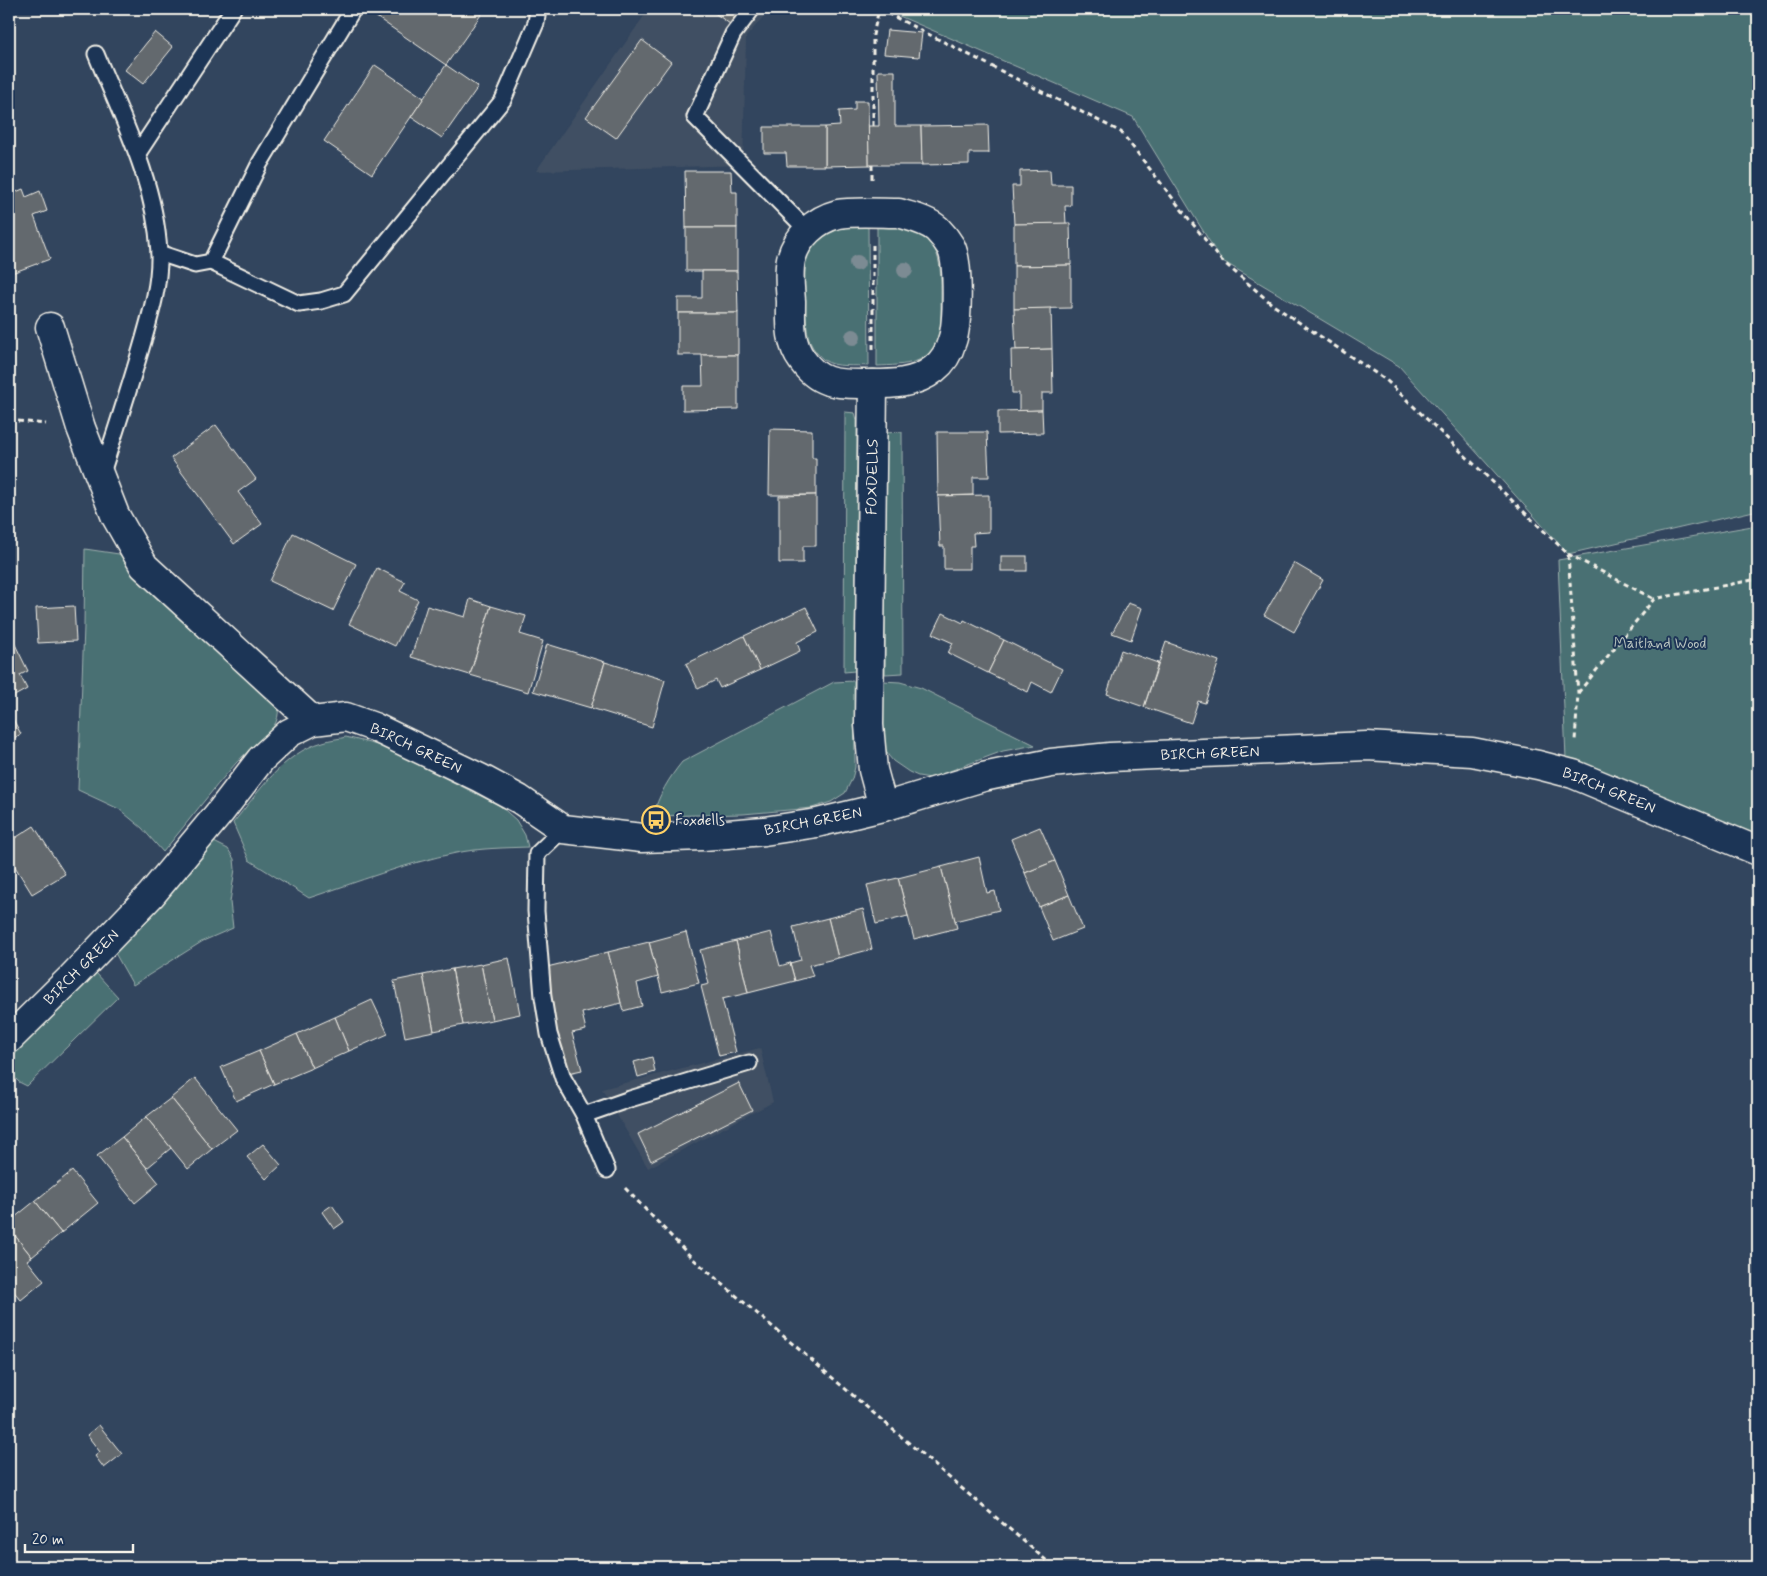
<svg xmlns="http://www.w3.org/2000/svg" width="1767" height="1576" viewBox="0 0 1767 1576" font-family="Mynerve,sans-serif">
	<rect width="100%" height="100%" fill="#32455e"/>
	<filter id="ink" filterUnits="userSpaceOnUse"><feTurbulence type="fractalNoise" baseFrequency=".02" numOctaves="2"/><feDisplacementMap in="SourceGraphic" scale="10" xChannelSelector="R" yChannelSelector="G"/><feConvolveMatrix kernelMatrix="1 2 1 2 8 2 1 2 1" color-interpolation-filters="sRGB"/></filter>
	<g filter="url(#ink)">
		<g fill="#415063">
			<path d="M649,9h121l-24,28 -3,128 -207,6z"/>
			<path d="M760,1048l13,54 -125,66 -46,-79z"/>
		</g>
		<g fill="#497073" stroke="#9eb0ae">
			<path d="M883,9h875v501l-190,44 -169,-188 -178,-106 -88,-143z"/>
			<path d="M868,225l1,141c-14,-1 -34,2 -45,-6 -6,-5 -11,-11 -14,-18 -5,-12 -7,-66 -4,-80 1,-6 4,-15 9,-20 15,-14 34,-16 53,-17z"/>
			<path d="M877,225c10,1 22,0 31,3 33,10 33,38 33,67 0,13 0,26 0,39 -10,31 -36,31 -64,32z"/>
			<path d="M845,412l10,1 2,7 -2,251 -11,1z"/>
			<path d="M902,432l1,241 -18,1v-241z"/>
			<path d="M1758,525v315l-192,-81 -8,-199z"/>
			<path d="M85,549l34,5 153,135c5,10 9,21 4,33 -7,17 -28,27 -40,41 -25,28 -48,59 -73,89l-21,-24 -23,-19 -41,-19 6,-164z"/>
			<path d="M854,681l1,86 -3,12 -7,14 -14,9 -19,6 -69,6 -90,2c5,-20 16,-38 29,-54l152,-80z"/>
			<path d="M883,681l17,1 21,6 114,57 -32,6 -72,27 -13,-2 -9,-4 -16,-11 -5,-6 -5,-13z"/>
			<path d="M346,737l35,9 118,59 17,15 9,15 3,12c-24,1 -48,1 -72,6 -50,10 -99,29 -147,45l-60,-38 -16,-37c25,-30 50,-70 90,-81 8,-3 16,-3 23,-5z"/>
			<path d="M212,841l16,8 6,10 1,10 -5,33 3,26 -30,13 -70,44 -18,-32z"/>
			<path d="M96,973l22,24 -91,89 -8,-4 -10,-10v-13z"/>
		</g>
		<g fill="#63696e" stroke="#f4f1e8">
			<path d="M371,9l64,1 50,-1 -39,56 -77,-53z"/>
			<path d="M709,9h33l-12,15z"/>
			<path d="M887,30l35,3 -3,24 -35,-3z"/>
			<path d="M155,32l18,15 -30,37 -18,-14z"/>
			<path d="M642,40l29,22 -55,76 -30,-21z"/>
			<path d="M375,65l49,33 -52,76 -48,-33z"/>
			<path d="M446,65l32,22 -36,51 -31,-21z"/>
			<path d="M878,71h17v55h26l1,39h-53l-1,-39h11z"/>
			<path d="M855,101h13l1,64 -44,1v-39l15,-1 -1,-15 16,-1z"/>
			<path d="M988,125l1,28h-20v11l-47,1 -1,-39z"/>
			<path d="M764,127h61v39h-38l-1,-13h-22z"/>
			<path d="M1050,170l1,15h20v21h-6l1,18h-52l-2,-38h8v-15z"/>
			<path d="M685,171h46l1,21h5v36h-51z"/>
			<path d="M23,189l3,8 14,-6 7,20 -13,5 16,43 -41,15v-79z"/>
			<path d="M1070,223l1,42 -57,1v-42z"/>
			<rect x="686" y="228" width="51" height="43"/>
			<path d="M1071,265v43l-57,1v-43z"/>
			<path d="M702,271h35l1,42h-60v-15h24z"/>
			<path d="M1051,308l1,41 -36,1 -2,-41z"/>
			<rect x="678" y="313" width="60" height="42"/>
			<path d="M1052,349l1,44h-11v17l-23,1v-18h-7l-1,-43z"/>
			<path d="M702,355h36v54l-55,1v-24h20z"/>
			<path d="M1042,410l1,23 -45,1v-23z"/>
			<path d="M216,425l40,54 -18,13 24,32 -28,20 -63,-86z"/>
			<path d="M770,429l42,1v28h4v37h-47z"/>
			<path d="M937,432h50l2,45h-16v18l-35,1z"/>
			<path d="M816,495v51h-13v17h-24v-67z"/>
			<path d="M989,495v37l-16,1 1,13h-4v23h-26v-23h-4l-2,-50z"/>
			<path d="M293,533l63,31 -23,47 -63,-30z"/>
			<rect x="1001" y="556" width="26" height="15"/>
			<path d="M1294,563l29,17 -29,52 -30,-17z"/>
			<path d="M377,568l28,14 -5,9 18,9 -23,46 -46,-22z"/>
			<path d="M470,599l21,7 -21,69 -59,-18 16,-51 38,11z"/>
			<path d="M1128,603l14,5 -11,32 -19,-7z"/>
			<path d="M74,606l2,35 -38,2 -2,-35z"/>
			<path d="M491,606l35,10 -6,18 23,7 -15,51 -58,-17z"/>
			<path d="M806,607l12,25 -21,10 3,9 -40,19 -16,-34z"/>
			<path d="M943,613l20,10 1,-3 40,20 -16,33 -40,-20 5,-10 -20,-9z"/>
			<path d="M9,632l19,39 -8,4 7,14 -18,10z"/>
			<path d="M744,636l16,34 -40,18 -4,-8 -18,9 -12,-25z"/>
			<path d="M1004,640l58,29 -11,23 -19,-10 -4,10 -40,-19z"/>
			<path d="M1166,642l53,19 -14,42 -7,-2 -7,22 -47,-16z"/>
			<path d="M547,644l58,18 -14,46 -58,-17z"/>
			<path d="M1121,650l37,13 -14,44 -37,-13z"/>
			<path d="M605,662l60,18 -13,47 -61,-19z"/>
			<path d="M9,712l12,22 -12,7z"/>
			<path d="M34,826l31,48 -33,20 -23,-37v-15z"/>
			<path d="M1040,827l15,34 -30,12 -14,-34z"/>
			<path d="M979,857l8,36 8,-2 4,19 -44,11 -14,-54z"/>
			<path d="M1055,861l14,34 -30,12 -14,-34z"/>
			<path d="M941,867l16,61 -43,11 -16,-61z"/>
			<path d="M898,878l10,38 -32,8 -9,-39z"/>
			<path d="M1069,895l14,34 -30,12 -14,-34z"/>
			<path d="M863,909l9,40 -34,9 -10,-40z"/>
			<path d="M828,918l10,40 -29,7 4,11 -18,5 -5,-18 11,-3 -8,-33z"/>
			<path d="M686,932l13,51 -37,9 -13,-50z"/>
			<path d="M771,932l9,34 10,-3 5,18 -47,12 -12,-52z"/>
			<path d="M736,941l12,52 -26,6 14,53 -17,4 -18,-70 8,-2 -9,-34z"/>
			<path d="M649,942l9,35 -21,6 5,23 -19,5 -15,-59z"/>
			<path d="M608,952l13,51 -39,10 4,17 -14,3 10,37 -14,3 -14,-53 -7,-53z"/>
			<path d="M509,958l11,56 -28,6 -11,-56z"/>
			<path d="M481,964l11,56 -29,5 -11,-56z"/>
			<path d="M452,969l11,56 -29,6 -11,-56z"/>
			<path d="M423,975l11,56 -29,6 -11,-56z"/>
			<path d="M372,1000l16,34 -39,17 -14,-34z"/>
			<path d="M335,1017l14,34 -37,17 -15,-34z"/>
			<path d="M297,1034l15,34 -38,16 -15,-33z"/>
			<path d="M259,1051l15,33 -38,17 -15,-34z"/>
			<path d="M652,1057l3,15 -17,5 -4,-15z"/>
			<path d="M195,1078l42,52 -25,19 -41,-51z"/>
			<path d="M739,1083l13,27 -101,51 -13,-27z"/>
			<path d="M171,1098l41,51 -24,20 -42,-52z"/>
			<path d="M146,1117l25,31 -24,20 -25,-31z"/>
			<path d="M122,1137l37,46 -24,20 -38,-47z"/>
			<path d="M263,1144l18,21 -15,14 -19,-22z"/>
			<path d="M72,1171l26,32 -37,30 -26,-32z"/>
			<path d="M35,1201l26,32 -29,24 -23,-29v-6z"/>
			<path d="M332,1205l12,17 -10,7 -12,-17z"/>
			<path d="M9,1228l23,29 -5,3 17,21 -23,19 -12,-14z"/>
			<path d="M99,1425l23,29 -18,14 -9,-12 5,-4 -13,-17z"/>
		</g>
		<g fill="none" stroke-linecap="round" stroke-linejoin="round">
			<defs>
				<g id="lane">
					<path d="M752,9l-19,25 -38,83 112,113"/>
					<path d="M96,54c26,64 59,127 63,198 1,30 -7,58 -15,86 -13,46 -28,92 -43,138"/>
					<path d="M138,153l95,-144"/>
					<path d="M159,253l36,12 16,-3 49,-99 93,-154"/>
					<path d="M211,262l88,42 22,-3 23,-7 159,-194 33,-77 2,-14"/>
					<path d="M563,829l-26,25 -1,57 7,86 6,37 14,44 21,37 23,55"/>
					<path d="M584,1115l46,-16 119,-36"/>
				</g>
				<g id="street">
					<path d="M899,213c12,4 28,7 38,16 4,4 11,13 14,18 8,16 7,77 1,94 -3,11 -9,21 -18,28 -21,17 -48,15 -73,15 -27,0 -43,-1 -59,-24 -13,-17 -11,-39 -11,-59 -1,-13 -3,-28 0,-42 6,-22 24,-39 47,-45 14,-3 45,-1 61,-1z"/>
					<path d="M50,327l31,101 34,87 29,51 169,155"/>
					<path d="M873,384l-4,341 4,45 10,37"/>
					<path d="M9,1039l63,-62 79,-82 70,-84 40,-52 28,-26 24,-12 33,-4 28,10 106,51 39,21 44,30 79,9 61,-2 61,-5 53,-8 66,-16 100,-30 68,-14 59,-6 257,-11 105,6 66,13 35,9 185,77"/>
				</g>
			</defs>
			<use href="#lane" stroke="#f4f1e8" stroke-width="19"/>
			<use href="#street" stroke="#f4f1e8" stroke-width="31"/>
			<g stroke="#f4f1e8" stroke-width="3" stroke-dasharray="5 4" stroke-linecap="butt">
				<path d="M879,9l242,123 100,128 52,45 113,75 182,174 10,139 -3,48"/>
				<path d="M873,126v-91l6,-26"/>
				<path d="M872,165v16"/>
				<path d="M873,245v106"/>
				<path d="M9,420l37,4"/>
				<path d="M1568,554l86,45"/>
				<path d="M1578,693l76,-94 104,-20"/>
				<path d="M625,1188l67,70 362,309"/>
			</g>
			<use href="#lane" stroke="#1d3557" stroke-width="15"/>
			<use href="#street" stroke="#1d3557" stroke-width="28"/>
		</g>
		<g fill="#7c8b93">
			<circle cx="857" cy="263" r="8"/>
			<circle cx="905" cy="270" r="8"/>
			<circle cx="853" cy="337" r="8"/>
		</g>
	</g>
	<defs>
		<symbol id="bus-ring" viewBox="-11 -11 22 22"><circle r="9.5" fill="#1d3557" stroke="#ffd166" stroke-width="1.5"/><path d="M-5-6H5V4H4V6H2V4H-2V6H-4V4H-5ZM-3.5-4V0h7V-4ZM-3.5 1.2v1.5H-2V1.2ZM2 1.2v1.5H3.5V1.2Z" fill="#ffd166"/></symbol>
	</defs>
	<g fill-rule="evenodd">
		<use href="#bus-ring" x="640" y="804" width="32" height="32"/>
	</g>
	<g text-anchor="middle" stroke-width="4" stroke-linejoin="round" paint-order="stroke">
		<g font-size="15" fill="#f4f1e8" stroke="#1d3557">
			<text transform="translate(872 477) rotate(-89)" y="5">FOXDELLS</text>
			<text transform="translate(416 748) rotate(25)" y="5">BIRCH GREEN</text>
			<text transform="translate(1210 753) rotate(-2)" y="5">BIRCH GREEN</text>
			<text transform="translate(1609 790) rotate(22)" y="5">BIRCH GREEN</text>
			<text transform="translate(813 821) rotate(-11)" y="5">BIRCH GREEN</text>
			<text transform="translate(81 967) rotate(-45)" y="5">BIRCH GREEN</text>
		</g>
		<g font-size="15" fill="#b8c4bf" stroke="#1d3557">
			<text x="1660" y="648">Maitland Wood</text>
		</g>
		<g font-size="15" fill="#f4f1e8" stroke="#1d3557" text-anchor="start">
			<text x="675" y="825">Foxdells</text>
		</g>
	</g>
	<rect width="1767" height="1576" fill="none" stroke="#1d3557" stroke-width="30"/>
	<rect x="15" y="15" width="1737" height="1546" fill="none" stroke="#f4f1e8" stroke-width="2" filter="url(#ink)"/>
	<path d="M25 1544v8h108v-8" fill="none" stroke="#f4f1e8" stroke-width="2.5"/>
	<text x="32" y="1544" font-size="15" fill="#f4f1e8" stroke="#1d3557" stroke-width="4" paint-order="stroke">20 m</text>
</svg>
